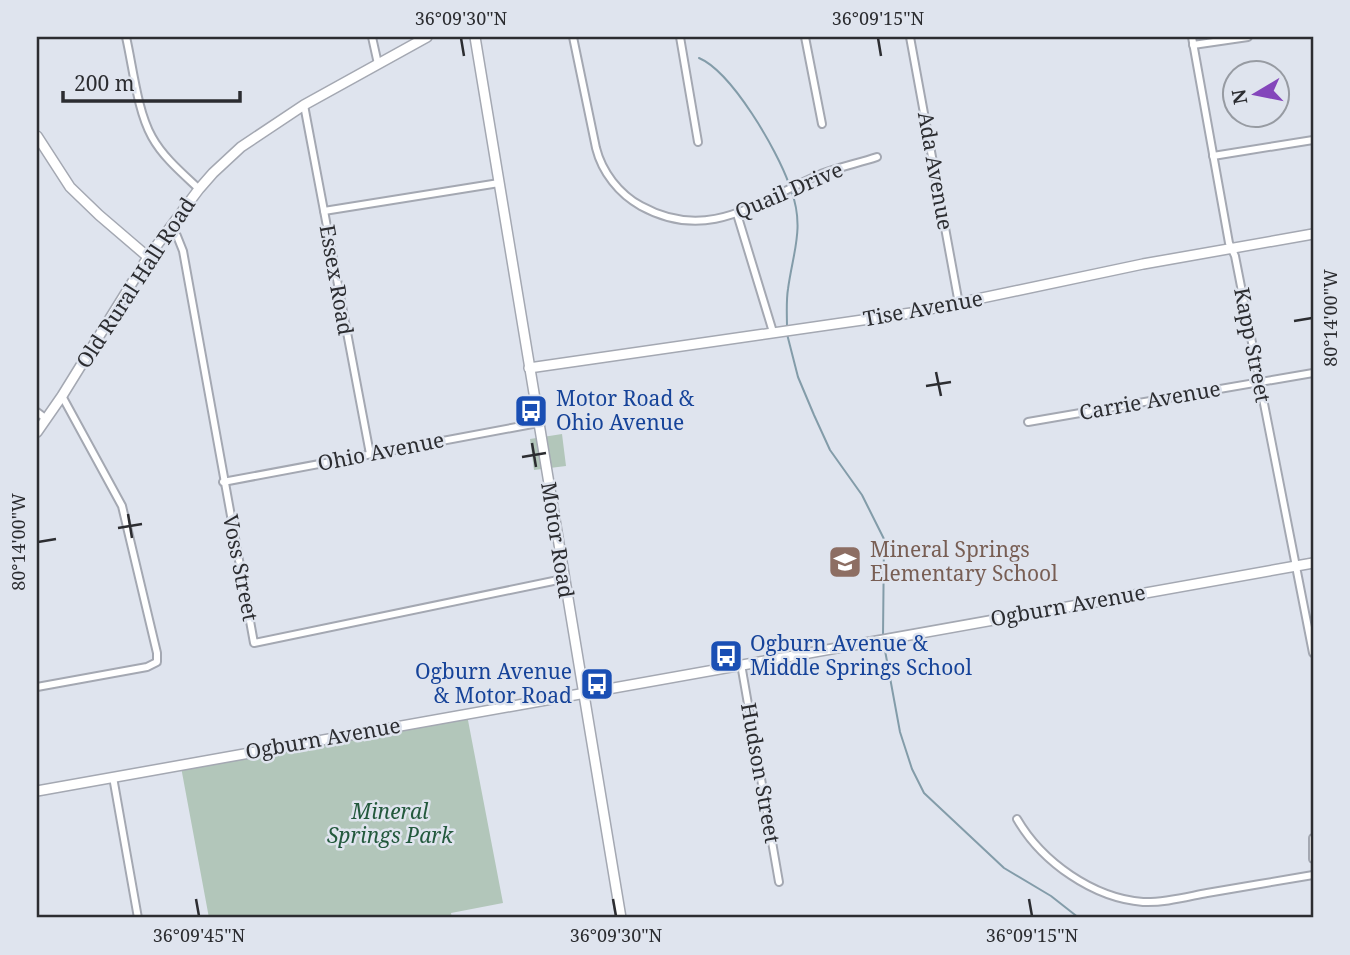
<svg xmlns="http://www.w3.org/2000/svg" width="1350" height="955" viewBox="0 0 1350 955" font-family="'Noto Serif',serif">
	<rect width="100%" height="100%" fill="#dfe4ee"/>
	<g fill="#b2c6ba">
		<path d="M562,434l4,32 -32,4 -4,-31z"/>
		<path d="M467,715l36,188 -52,10 1,5h-243l-28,-151z"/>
	</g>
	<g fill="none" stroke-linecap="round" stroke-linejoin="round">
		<g stroke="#839ca9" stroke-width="2">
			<path d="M699,58c33,14 78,92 90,126"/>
			<path d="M787,328c0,-13 -1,-27 1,-39 5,-37 17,-62 3,-99"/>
			<path d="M787,334l11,43 16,38 16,35 32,45 22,44 -1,97"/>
			<path d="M884,645l16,87 12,37 12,24 80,75 47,28 28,22"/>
		</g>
		<defs>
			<g id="street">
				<path d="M126,37c7,30 11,73 26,100 11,20 30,36 47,52"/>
				<path d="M372,37l6,27"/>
				<path d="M573,37l23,111c6,24 23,46 45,58 69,38 118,-6 180,-32 18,-7 38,-11 56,-17"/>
				<path d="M680,37l18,105"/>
				<path d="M805,37l17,87"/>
				<path d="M910,37l49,267"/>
				<path d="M1192,37l37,206 6,13 78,397"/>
				<path d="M1193,45l55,-8"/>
				<path d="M304,105l66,349"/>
				<path d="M1213,156l100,-16"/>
				<path d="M324,211l175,-28"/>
				<path d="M737,214l36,118"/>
				<path d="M170,227l7,9 6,15 71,392 309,-64"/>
				<path d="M37,412l8,6"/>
				<path d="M1028,422l285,-49"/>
				<path d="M223,482l315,-59"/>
				<path d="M741,664l38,218"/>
				<path d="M37,687l110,-20 10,-5v-9l-35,-147 -60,-110"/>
				<path d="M113,777l25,141"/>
				<path d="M1017,819c25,43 76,79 126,83 21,1 43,-5 64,-9 35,-6 71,-12 106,-18"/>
				<path d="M1313,838v21"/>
			</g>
			<g id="secondary">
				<path d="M475,37l146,881"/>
				<path d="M37,136l33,51 29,28 49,42"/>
				<path d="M529,368l382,-55 232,-49 170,-30"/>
				<path d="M37,432l25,-36 86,-139 51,-68 14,-16 28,-26 63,-42 123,-68"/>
				<path d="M37,791l1276,-228"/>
			</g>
		</defs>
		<use href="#street" stroke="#a4a8b2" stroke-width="10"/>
		<use href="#secondary" stroke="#a4a8b2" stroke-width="12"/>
		<use href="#street" stroke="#fff" stroke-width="6"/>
		<use href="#secondary" stroke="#fff" stroke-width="9"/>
	</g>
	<path fill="none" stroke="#2c2d31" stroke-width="2.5" d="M461,38l3,18M878,38l3,18M1294,321l18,-3M936,372l5,24M926,386l25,-4M532,443l4,24M522,457l24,-4M128,514l4,24M118,528l24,-4M38,542l18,-3M196,899l3,17M613,899l3,17M1029,899l3,17"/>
	<defs>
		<symbol id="bus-square" viewBox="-11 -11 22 22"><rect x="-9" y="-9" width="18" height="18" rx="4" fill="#1a4fb4" stroke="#dfe4ee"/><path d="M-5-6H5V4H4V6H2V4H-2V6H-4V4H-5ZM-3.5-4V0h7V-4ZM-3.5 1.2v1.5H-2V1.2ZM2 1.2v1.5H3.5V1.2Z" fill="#fff"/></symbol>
		<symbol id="school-square" viewBox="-11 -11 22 22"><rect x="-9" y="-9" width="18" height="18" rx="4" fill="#8d6e63" stroke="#dfe4ee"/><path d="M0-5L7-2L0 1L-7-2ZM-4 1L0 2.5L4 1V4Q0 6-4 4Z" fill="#fff"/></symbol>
	</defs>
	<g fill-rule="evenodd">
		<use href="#bus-square" x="512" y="392" width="38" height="38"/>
		<use href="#school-square" x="826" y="543" width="38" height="38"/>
		<use href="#bus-square" x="707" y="637" width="38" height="38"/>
		<use href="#bus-square" x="578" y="665" width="38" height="38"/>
	</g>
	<g text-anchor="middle" stroke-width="5" stroke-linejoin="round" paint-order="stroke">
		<g font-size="21" fill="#2c2d31" stroke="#dfe4ee">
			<text transform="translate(935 171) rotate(80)" y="7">Ada Avenue</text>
			<text transform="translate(789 191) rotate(-23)" y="7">Quail Drive</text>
			<text transform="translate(336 280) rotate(80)" y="7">Essex Road</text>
			<text transform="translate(136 283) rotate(-57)" y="7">Old Rural Hall Road</text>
			<text transform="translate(923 309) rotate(-10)" y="7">Tise Avenue</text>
			<text transform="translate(1252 345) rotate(79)" y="7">Kapp Street</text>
			<text transform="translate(1150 401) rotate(-10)" y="7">Carrie Avenue</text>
			<text transform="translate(381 452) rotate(-11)" y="7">Ohio Avenue</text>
			<text transform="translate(557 540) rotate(81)" y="7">Motor Road</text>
			<text transform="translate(240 568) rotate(79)" y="7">Voss Street</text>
			<text transform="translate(1068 606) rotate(-10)" y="7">Ogburn Avenue</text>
			<text transform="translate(323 739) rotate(-10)" y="7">Ogburn Avenue</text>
			<text transform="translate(760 773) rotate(80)" y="7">Hudson Street</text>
		</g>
		<g font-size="21" fill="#164399" stroke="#dfe4ee" text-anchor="start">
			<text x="556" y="406">Motor Road &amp;<tspan x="556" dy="24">Ohio Avenue</tspan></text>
			<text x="750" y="651">Ogburn Avenue &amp;<tspan x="750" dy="24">Middle Springs School</tspan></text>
			<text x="572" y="679" text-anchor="end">Ogburn Avenue<tspan x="572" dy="24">&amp; Motor Road</tspan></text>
		</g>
		<g font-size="21" fill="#785e54" stroke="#dfe4ee" text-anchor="start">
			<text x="870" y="557">Mineral Springs<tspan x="870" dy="24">Elementary School</tspan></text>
		</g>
		<g font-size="21" font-style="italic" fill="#23593d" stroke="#dfe4ee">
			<text x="390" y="819">Mineral<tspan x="390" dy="24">Springs Park</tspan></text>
		</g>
	</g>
	<rect width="1350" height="955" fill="none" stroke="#dfe4ee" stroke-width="77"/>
	<g transform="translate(1256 94) rotate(260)"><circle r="33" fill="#dfe4ee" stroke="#979ba2" stroke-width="2"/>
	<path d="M0-5L12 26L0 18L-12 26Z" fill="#8446bb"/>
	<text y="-10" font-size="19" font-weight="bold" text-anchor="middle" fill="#2c2d31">N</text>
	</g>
	<path d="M63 91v10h177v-10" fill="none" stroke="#2c2d31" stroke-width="3.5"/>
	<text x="74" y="91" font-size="21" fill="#2c2d31" stroke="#dfe4ee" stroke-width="5" paint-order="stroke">200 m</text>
	<rect x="38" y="38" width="1274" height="878" fill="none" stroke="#2c2d31" stroke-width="2.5"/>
	<g font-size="18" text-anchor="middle" fill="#2c2d31">
		<text x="461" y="25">36°09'30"N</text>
		<text x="878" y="25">36°09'15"N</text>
		<text transform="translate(1331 318) rotate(-90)" y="6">80°14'00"W</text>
		<text transform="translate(19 542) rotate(-90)" y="6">80°14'00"W</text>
		<text x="199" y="942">36°09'45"N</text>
		<text x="616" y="942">36°09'30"N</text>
		<text x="1032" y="942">36°09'15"N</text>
	</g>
</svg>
